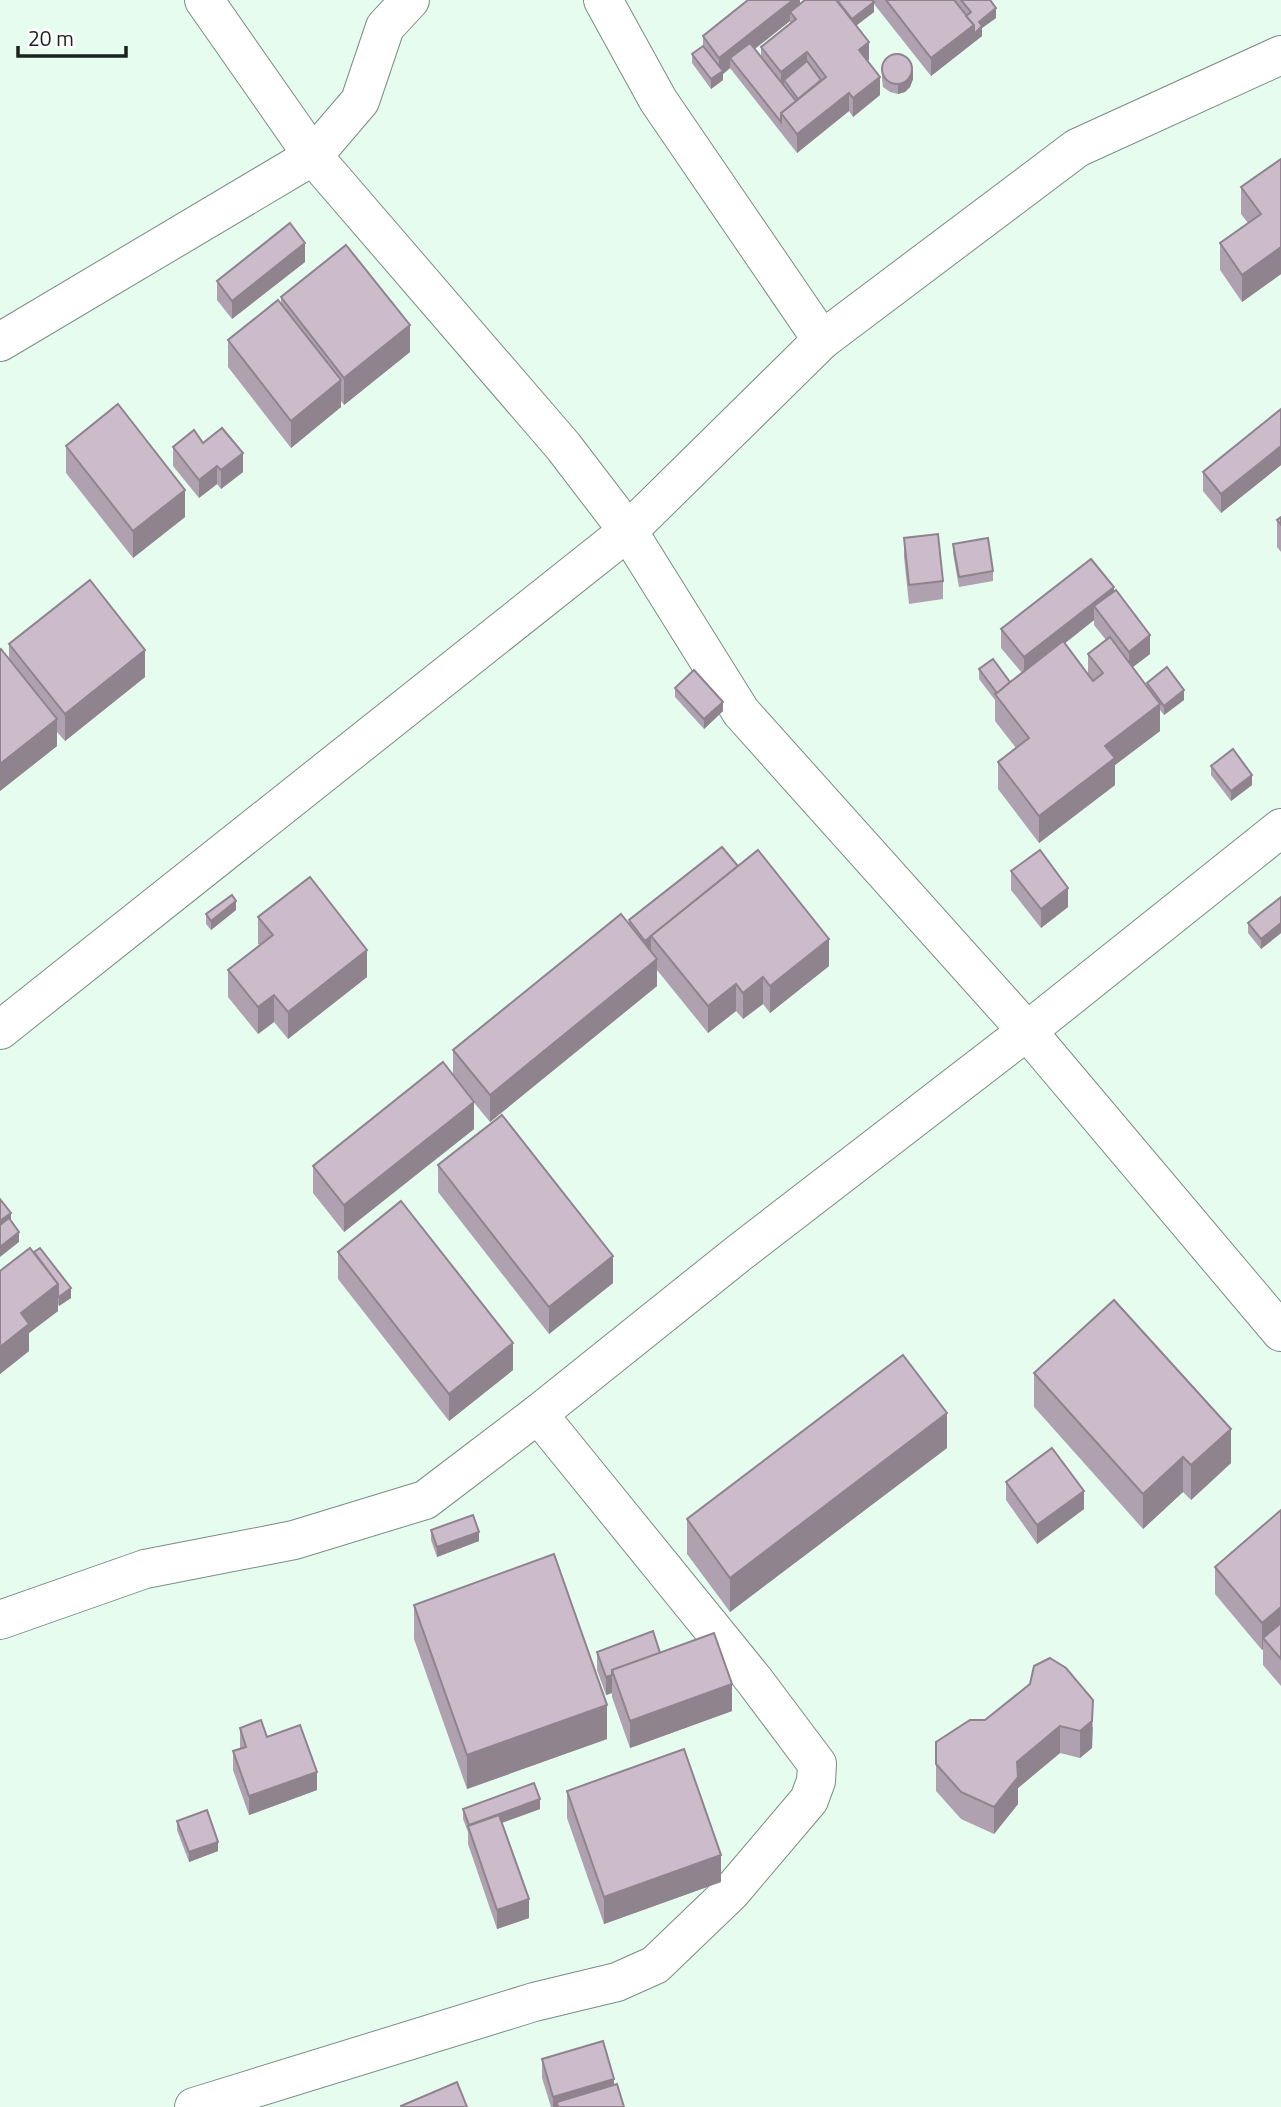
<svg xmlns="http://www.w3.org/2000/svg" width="1281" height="2107" viewBox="0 0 1281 2107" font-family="'Titillium Web',sans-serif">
	<rect width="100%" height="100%" fill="#e5fcef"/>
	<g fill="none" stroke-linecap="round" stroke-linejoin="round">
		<defs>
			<g id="minor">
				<path d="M204,0l109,156 250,290 65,85 113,181 286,319 254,301"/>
				<path d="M603,0l55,100 164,240"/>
				<path d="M0,342l313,-186 47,-55 25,-74 25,-27"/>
				<path d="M0,1030l628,-499 194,-191 255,-192 204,-93"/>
				<path d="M0,1620l145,-51 149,-29 131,-40 113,-86 201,-161 288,-222 254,-203"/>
				<path d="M194,2107l340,-105 83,-20 38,-17 76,-73 78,-92 7,-19 1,-17 -63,-84 -216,-266"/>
			</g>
		</defs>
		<use href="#minor" stroke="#798e83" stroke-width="40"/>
		<use href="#minor" stroke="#fff" stroke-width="38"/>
	</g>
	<g fill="#afa1af" fill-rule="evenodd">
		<path d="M800,0v4l5,-4h185l6,18 -14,10v8l-51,40 -57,-72v8l-18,13 13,35 -1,1 12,34 -27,22 -4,-6 -52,42 -67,-85 -7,6v6l-12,9 -19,-26v-9l11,-8v-10zM790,21v2l-29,24v9l-6,-7z"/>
		<path d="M882,70l31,9 -3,8 -5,5 -7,2 -8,-2 -7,-5 -1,-8z"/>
		<path d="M1281,159v115l-39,28 -22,-32v-27l28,-20 -7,-9v-27z"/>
		<path d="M305,262l-73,57 -15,-19v-19z"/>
		<path d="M281,297l129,55 -66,53 -3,-4v6l-50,41 -63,-81v-27l53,-37z"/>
		<path d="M1281,409v56l-60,48 -18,-22v-19z"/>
		<path d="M203,443l40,29 -22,17 -4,-5 -18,14 -26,-32v-19z"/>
		<path d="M66,446l119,71 -52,41 -67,-85z"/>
		<path d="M1281,517v35l-4,-5v-27z"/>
		<path d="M904,538l39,43v18l-34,5 -5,-47z"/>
		<path d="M953,544l40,27v10l-34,6 -6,-34z"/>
		<path d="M1114,592l36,62 -17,13 14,19v-3l37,17 -20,15 -4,-5v21l-45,34v20l-76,58 -41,-54v-27l18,-14 -21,-27v-21l-16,-21v-10l31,13 12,-9 -21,-25v-19zM1094,620v5l12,15 -18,14v20l-23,-31z"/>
		<path d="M9,644l136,33 -80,64 -8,-9v14l-57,45v-141l9,8z"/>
		<path d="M675,688l48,23 -19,18 -29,-32z"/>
		<path d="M1211,766l41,19 -21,16 -20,-26z"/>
		<path d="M738,866l91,100 -59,47 -7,-9 -20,15 -7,-8 -28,22 -51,-63v16l-167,136 -19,-23 3,30 -130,103 -31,-39v-27l140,-90v-26l176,-126v-4z"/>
		<path d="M1011,871l57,36 -27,21 -30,-38z"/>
		<path d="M1281,897v36l-20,16 -13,-16v-10z"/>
		<path d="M236,910l-25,20 -5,-6v-10z"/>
		<path d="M258,917l109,60 -79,62 -14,-17 -16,12 -30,-37v-27l32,-25 -2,-1z"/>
		<path d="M438,1165l175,118 -64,51 -111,-142z"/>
		<path d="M338,1252l175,118 -64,51 -111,-142z"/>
		<path d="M0,1271l71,27 -12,8 -1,-2v7l-29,22v18l-29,23z"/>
		<path d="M1034,1373l197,90 -40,37 -8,-8 -40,37 -109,-122z"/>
		<path d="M947,1448l-217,164 -43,-58v-35z"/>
		<path d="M1006,1482l78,27 -47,35 -31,-44z"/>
		<path d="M1281,1510v176l-18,-21v-16l-1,1 -47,-56v-27z"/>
		<path d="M431,1530l48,11 -42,16 -6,-17z"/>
		<path d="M414,1605l193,134 -140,50 -53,-150z"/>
		<path d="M597,1652l63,1 72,58 -102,37 -18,-51v-4l-6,2 -9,-25z"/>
		<path d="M970,1720l123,7 -1,21 -12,10 -20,-5 -42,35v16l-24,30 -33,-15 -25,-28v-49z"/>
		<path d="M240,1728l27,9 50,53 -68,25 -16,-45v-19l7,-2z"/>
		<path d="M567,1791l154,91 -117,42 -37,-106z"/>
		<path d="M463,1809h77l-38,14 27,95 -32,11 -29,-85v-12l-5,-13z"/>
		<path d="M177,1821l41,30 -29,11 -12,-32z"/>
		<path d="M542,2059l72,26 10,22h-73l-9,-29z"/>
	</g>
	<g fill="#8f838e">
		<path d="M793,0h7v13l-10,-1v9l-55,43 -5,-6v10l-7,6v6l-12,9v-10l8,-6v-15z"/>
		<path d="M874,2v10l-22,17v-10z"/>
		<path d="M996,8v10l-14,10v8l-51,40v-18z"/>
		<path d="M869,42v18l-10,8v-18z"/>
		<path d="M807,52v19l-23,9v9l-3,2v-19z"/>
		<path d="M913,69v10l-3,8 -5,5 -7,2v-9z"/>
		<path d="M880,77v18l-27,22v-19z"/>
		<path d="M849,93v18l-52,42v-19z"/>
		<path d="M305,243v19l-73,57v-18z"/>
		<path d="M1281,247v27l-39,28v-27z"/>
		<path d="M410,325v27l-66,53v-27z"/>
		<path d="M341,380v27l-50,41v-27z"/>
		<path d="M1281,446v19l-60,48v-19z"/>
		<path d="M243,453v19l-22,17v-19z"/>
		<path d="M217,466v18l-18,14v-18z"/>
		<path d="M185,490v27l-52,41v-27z"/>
		<path d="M1114,587v18l-20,1v14l-70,56v-19z"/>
		<path d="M1150,635v19l-21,16v-18z"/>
		<path d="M145,650v27l-80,64v-27z"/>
		<path d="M1184,690v10l-20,15v-9z"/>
		<path d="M723,702v9l-19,18v-10z"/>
		<path d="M1160,704v27l-45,34v20l-76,58v-27l66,-70z"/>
		<path d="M57,719v27l-57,45v-27z"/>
		<path d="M1252,775v10l-21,16v-10z"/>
		<path d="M738,867l-87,69v18l-6,5v-18z"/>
		<path d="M1068,888v19l-27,21v-19z"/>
		<path d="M236,901v9l-25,20v-9z"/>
		<path d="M1281,923v10l-20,16v-10z"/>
		<path d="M829,939v27l-59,47v-27z"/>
		<path d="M367,950v27l-79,62v-27z"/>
		<path d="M657,959v27l-167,136v-27z"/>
		<path d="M763,977v27l-20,15v-26z"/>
		<path d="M736,984v27l-28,22v-27z"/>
		<path d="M274,995v27l-16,12v-27z"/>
		<path d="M474,1102v27l-130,103v-27z"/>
		<path d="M11,1213v9l-11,9v-10z"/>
		<path d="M19,1232v10l-19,15v-10z"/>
		<path d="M613,1256v27l-64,51v-27z"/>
		<path d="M58,1284v27l-29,22v18l-29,23v-27l21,-34z"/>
		<path d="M71,1288v10l-12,8v-9z"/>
		<path d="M513,1343v27l-64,51v-27z"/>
		<path d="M947,1413v35l-217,164v-34z"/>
		<path d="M1231,1429v34l-40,37v-35z"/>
		<path d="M1183,1457v35l-40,37v-35z"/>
		<path d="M1084,1491v18l-47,35v-19z"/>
		<path d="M479,1532v9l-42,16v-10z"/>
		<path d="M1281,1607v27l-18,4v11l-1,1v-27z"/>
		<path d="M612,1675v18l-6,2v-18z"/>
		<path d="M732,1684v27l-102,37v-27z"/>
		<path d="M1093,1700l-1,48 -12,10v-27z"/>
		<path d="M607,1705v34l-140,50v-34z"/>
		<path d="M1060,1726v27l-42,35v16l-24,30v-27l23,-45z"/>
		<path d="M317,1772v18l-68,25v-19z"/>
		<path d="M540,1799v10l-69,25 -2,-9z"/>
		<path d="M218,1842v9l-29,11v-10z"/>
		<path d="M721,1855v27l-117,42v-27z"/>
		<path d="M529,1899v19l-32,11v-19z"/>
		<path d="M614,2079v18l-57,5v5h-4v-10z"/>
	</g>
	<g fill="#ccbbcb" stroke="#8f838e" stroke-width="2">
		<path d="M748,0h45l-74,58 -16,-22z"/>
		<path d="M805,0h31l33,42 -10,8 21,27 -27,21 -4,-5 -52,41 -16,-21 45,-36 -19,-25 -26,20 -20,-25 35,-28 -6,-7z"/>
		<path d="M837,0h35l2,2 -22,17z"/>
		<path d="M886,0h68l20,25 -43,33z"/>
		<path d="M961,0h29l6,8 -17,14 3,4 -8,8v-9l-8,-9 5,-4z"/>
		<path d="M750,43l46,58 -15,12v9l-51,-64z"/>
		<path d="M703,46l20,25 -12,8 -19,-25z"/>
		<circle cx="897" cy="69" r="15"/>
		<path d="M807,61l14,19 -23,19 -14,-19z"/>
		<path d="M1281,159v88l-39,28 -22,-32 41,-29 -20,-27z"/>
		<path d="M290,223l15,20 -73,58 -15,-20z"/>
		<path d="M346,245l64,80 -66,53 -63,-81z"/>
		<path d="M278,300l63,80 -50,41 -63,-81z"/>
		<path d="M118,404l67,86 -52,41 -67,-85z"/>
		<path d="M1281,409v37l-60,48 -18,-22z"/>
		<path d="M222,428l21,25 -22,17 -4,-4 -18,14 -26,-33 21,-17 9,13z"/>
		<path d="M1281,517v8l-4,-5z"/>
		<path d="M938,534l5,47 -34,4 -5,-47z"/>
		<path d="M988,538l5,33 -34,6 -6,-33z"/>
		<path d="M1091,559l23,28 -90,70 -23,-28z"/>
		<path d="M90,580l55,70 -80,64 -56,-70z"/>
		<path d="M1116,590l34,45 -21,17 -35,-46z"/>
		<path d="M1110,637l50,67 -55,42 10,12 -76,58 -41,-54 31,-24 -34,-44 68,-53 30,40 10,-8 -15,-19z"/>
		<path d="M1,649l56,70 -57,45v-114z"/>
		<path d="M993,659l17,23 -13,11 -18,-24z"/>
		<path d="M1167,667l17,23 -20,16 -17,-23z"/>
		<path d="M694,670l29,32 -19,17 -29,-31z"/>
		<path d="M1233,749l19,26 -21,16 -20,-25z"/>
		<path d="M722,847l16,19 -93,75 -16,-21z"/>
		<path d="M758,850l71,89 -59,47 -7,-9 -20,16 -7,-9 -28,22 -57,-70z"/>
		<path d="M1040,850l28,38 -27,21 -30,-38z"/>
		<path d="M310,877l57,73 -79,62 -14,-17 -16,12 -30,-37 45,-35 -15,-18z"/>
		<path d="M232,895l4,6 -25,20 -5,-7z"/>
		<path d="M1281,897v26l-20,16 -13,-16z"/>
		<path d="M621,914l36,45 -167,136 -37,-45z"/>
		<path d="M443,1062l31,40 -130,103 -31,-39z"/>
		<path d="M502,1115l111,141 -64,51 -111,-142z"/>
		<path d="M0,1199l11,14 -11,8z"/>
		<path d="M401,1201l112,142 -64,51 -111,-142z"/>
		<path d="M9,1218l10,14 -19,15v-22z"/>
		<path d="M30,1248l28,36 -37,29 8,11 -29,23v-76z"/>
		<path d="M40,1248l31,40 -12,9 -1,-2v-11l-24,-32z"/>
		<path d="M1114,1300l117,129 -40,36 -8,-8 -40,37 -109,-121z"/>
		<path d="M903,1355l44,58 -217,165 -43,-59z"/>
		<path d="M1052,1448l32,43 -47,34 -31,-43z"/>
		<path d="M1281,1510v97l-19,16 -47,-56z"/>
		<path d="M473,1515l6,17 -42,15 -6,-17z"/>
		<path d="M554,1554l53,151 -140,50 -53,-150z"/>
		<path d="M1281,1623v36l-18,-21z"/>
		<path d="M653,1631l7,22 -48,17v5l-6,2 -9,-25z"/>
		<path d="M714,1633l18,51 -102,37 -18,-51z"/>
		<path d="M1050,1658l16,10 27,32 -1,21 -12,10 -20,-5 -43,36 1,15 -24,30 -33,-15 -25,-28v-22l34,-22h15l45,-36 4,-18z"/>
		<path d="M261,1720l6,17 33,-12 17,47 -68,24 -16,-45 13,-4 -6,-19z"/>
		<path d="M684,1749l37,106 -117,42 -37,-106z"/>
		<path d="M534,1783l6,16 -71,26 -6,-16z"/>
		<path d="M207,1810l11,32 -29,10 -12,-31z"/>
		<path d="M499,1815l30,84 -32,11 -29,-84z"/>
		<path d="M603,2041l11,38 -61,18 -11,-38z"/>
		<path d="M457,2082l10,25h-66v-1z"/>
		<path d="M617,2084l7,23h-66l-1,-5z"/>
	</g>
	<path d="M18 46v10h108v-10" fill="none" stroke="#19221d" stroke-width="3.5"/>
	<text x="28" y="46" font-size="21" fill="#19221d" stroke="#ffffff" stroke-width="5" paint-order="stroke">20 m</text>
</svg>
